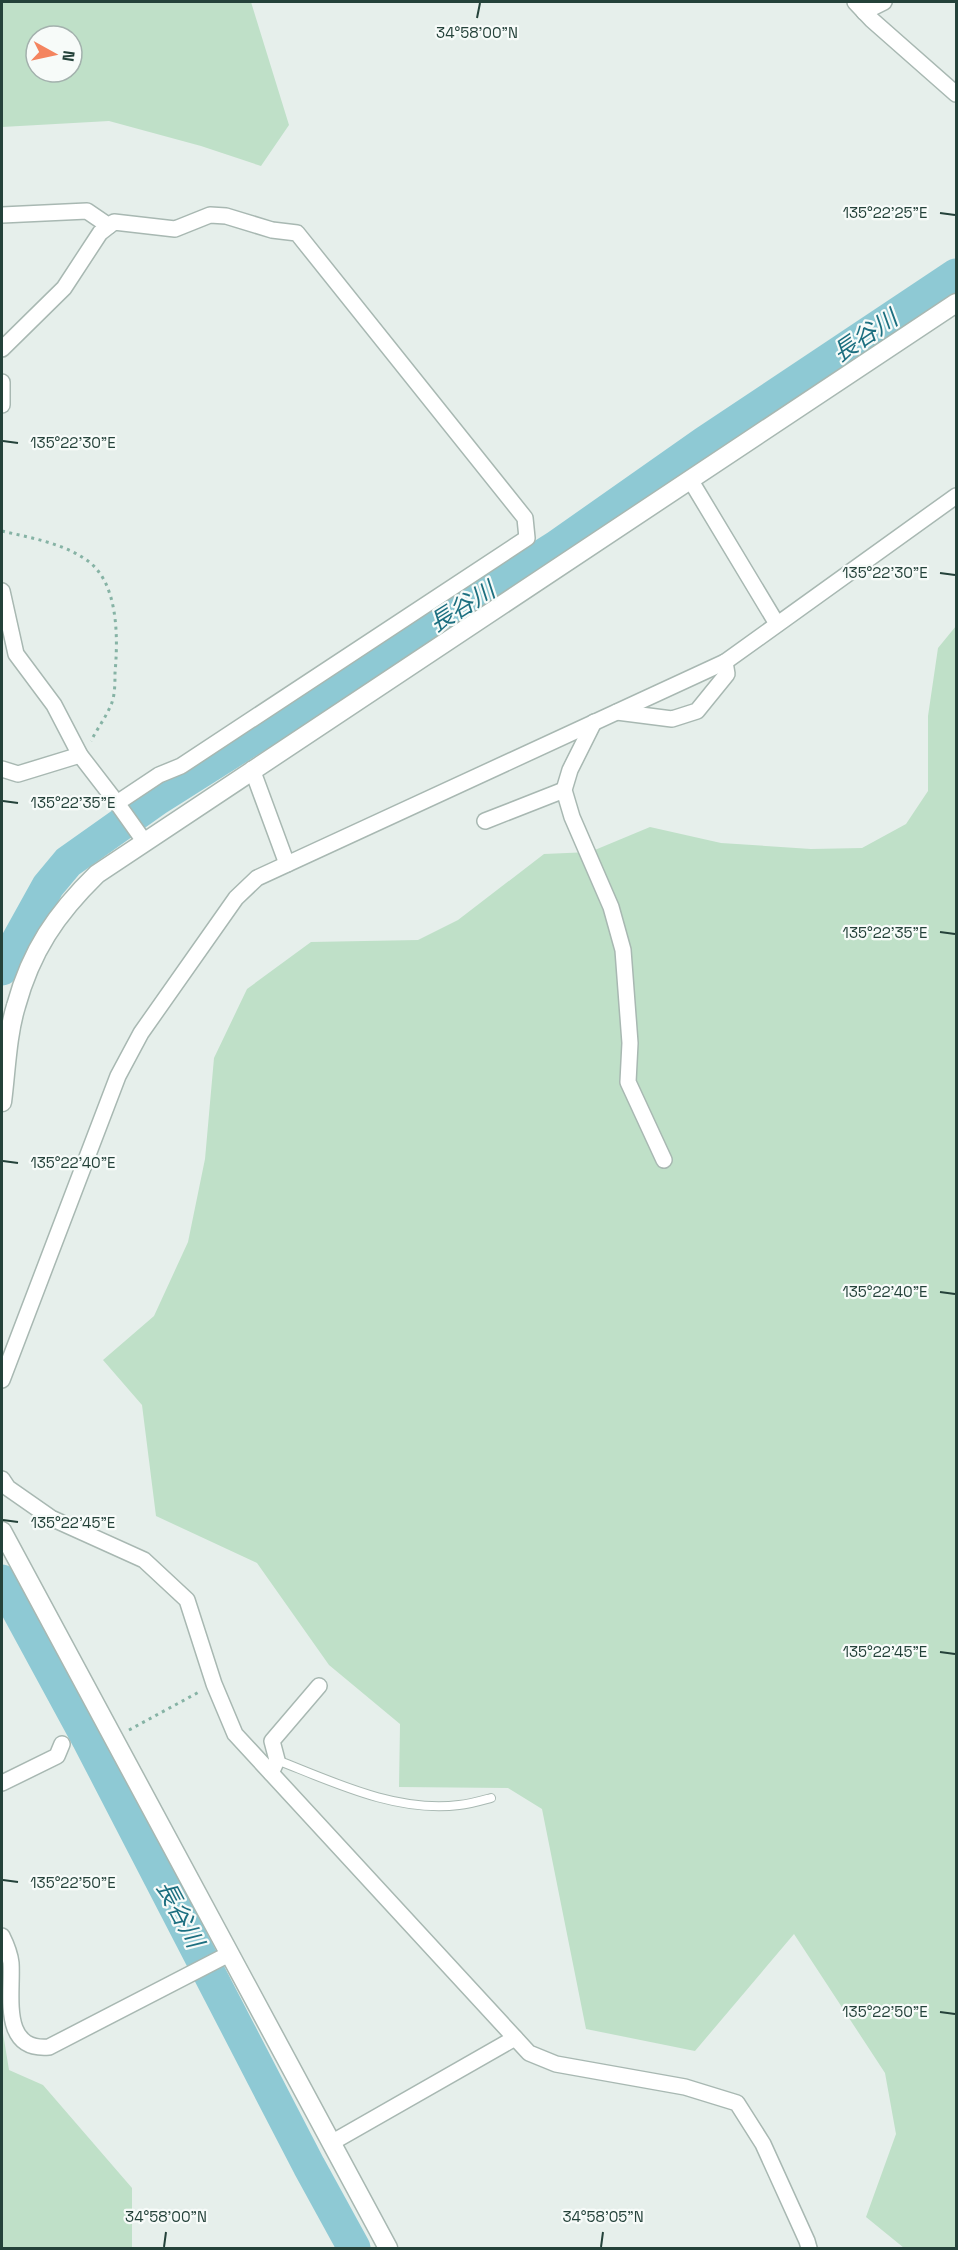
<svg xmlns="http://www.w3.org/2000/svg" width="958" height="2250" viewBox="0 0 958 2250" font-family="'Space Grotesk','Noto Sans JP',sans-serif">
	<rect width="100%" height="100%" fill="#e6efeb"/>
	<g fill="#bfe0c8" fill-rule="evenodd">
		<path d="M2,2h249l38,123 -28,41 -60,-20 -92,-25 -107,6zM36,36h36v36h-36z"/>
		<path d="M956,626v1622h-52l-38,-31 30,-83 -11,-61 -91,-139 -99,117 -109,-22 -44,-220 -34,-21 -109,-1 1,-63 -71,-59 -72,-102 -101,-47 -14,-111 -39,-45 51,-44 34,-74 17,-83 9,-101 33,-69 64,-47 107,-2 40,-20 86,-66 46,-2 60,-25 71,16 90,6 51,-1 44,-24 22,-33v-75l10,-68z"/>
		<path d="M2,2027l7,43 34,15 89,103v60h-130z"/>
	</g>
	<g fill="none" stroke-linecap="round" stroke-linejoin="round">
		<g stroke="#8ec9d4" stroke-width="33">
			<path d="M2,969l46,-83 20,-24 89,-63 399,-252 148,-104 252,-168"/>
			<path d="M2,1581l86,158 221,427 45,82"/>
		</g>
		<defs>
			<path id="service" d="M277,1760c56,22 120,53 182,45 11,-1 21,-4 32,-7"/>
			<g id="minor">
				<path d="M855,2l17,18 84,74"/>
				<path d="M864,12l20,-10"/>
				<path d="M2,215l85,-4 22,15"/>
				<path d="M2,349l62,-61 36,-55 14,-11 61,7 35,-14 16,1 46,14 25,3 228,285 2,20 -346,228 -22,9 -42,28 27,38"/>
				<path d="M2,382v23"/>
				<path d="M691,481l86,143"/>
				<path d="M2,591l14,63 38,51 26,50 37,48"/>
				<path d="M617,712l55,7 25,-8 30,-37 -2,-12"/>
				<path d="M594,722l-24,48 -6,20 8,27 39,90 12,43 7,93 -2,39 36,78"/>
				<path d="M2,769l16,5 62,-19"/>
				<path d="M252,769l35,95"/>
				<path d="M485,821l79,-31"/>
				<path d="M2,1380l116,-304 23,-43 95,-135 21,-20 468,-216 231,-166"/>
				<path d="M2,1479l6,9 43,30 93,42 43,40 27,84 21,50 294,319 27,11 129,23 52,16 26,41 44,97 2,7"/>
				<path d="M271,1773l6,-13 -5,-19 47,-55"/>
				<path d="M2,1783l55,-27 5,-12"/>
				<path d="M2,1936c4,8 8,18 9,27 2,32 -11,88 38,84l180,-93"/>
				<path d="M331,2143l184,-105"/>
			</g>
			<g id="tertiary">
				<path d="M2,1102c4,-31 5,-67 14,-96 15,-55 40,-92 81,-132l859,-571"/>
				<path d="M2,1531l386,717"/>
			</g>
		</defs>
		<use href="#service" stroke="#a8b8b2" stroke-width="10"/>
		<use href="#minor" stroke="#a8b8b2" stroke-width="18"/>
		<use href="#tertiary" stroke="#a8b8b2" stroke-width="21"/>
		<g stroke="#86b3a5" stroke-width="3" stroke-dasharray="3 4.5" stroke-linecap="butt">
			<path d="M2,531c29,7 61,12 86,30 31,23 30,78 27,112 0,10 0,23 -4,32 -5,12 -14,24 -20,36"/>
			<path d="M129,1730l70,-38"/>
		</g>
		<use href="#service" stroke="#fff" stroke-width="8"/>
		<use href="#minor" stroke="#fff" stroke-width="15"/>
		<use href="#tertiary" stroke="#fff" stroke-width="18"/>
	</g>
	<path fill="none" stroke="#24423a" stroke-width="2" d="M477,18l3,-15M940,213l15,2M3,441l15,2M940,573l15,2M3,801l15,2M940,932l15,2M3,1161l15,2M940,1292l15,2M3,1520l15,2M940,1652l15,2M3,1880l15,2M940,2012l15,2M164,2247l2,-15M601,2247l2,-15"/>
	<g text-anchor="middle" stroke-width="4.5" stroke-linejoin="round" paint-order="stroke">
		<g font-size="24" font-style="italic" fill="#1c6f80" stroke="#f7fbf9">
			<text transform="translate(865 336) rotate(-34)" y="8">長谷川</text>
			<text transform="translate(462 607) rotate(-32)" y="8">長谷川</text>
			<text transform="translate(180 1914) rotate(62)" y="8">長谷川</text>
		</g>
	</g>
	<g font-size="15" text-anchor="middle" fill="#24423a" stroke="#f7fbf9" stroke-width="4.5" stroke-linejoin="round" paint-order="stroke">
		<text x="477" y="38">34°58'00"N</text>
		<text x="885" y="218">135°22'25"E</text>
		<text x="73" y="448">135°22'30"E</text>
		<text x="885" y="578">135°22'30"E</text>
		<text x="73" y="808">135°22'35"E</text>
		<text x="885" y="938">135°22'35"E</text>
		<text x="73" y="1168">135°22'40"E</text>
		<text x="885" y="1297">135°22'40"E</text>
		<text x="73" y="1528">135°22'45"E</text>
		<text x="885" y="1657">135°22'45"E</text>
		<text x="73" y="1888">135°22'50"E</text>
		<text x="885" y="2017">135°22'50"E</text>
		<text x="166" y="2222">34°58'00"N</text>
		<text x="603" y="2222">34°58'05"N</text>
	</g>
	<rect width="958" height="2250" fill="none" stroke="#24423a" stroke-width="6"/>
	<g transform="translate(54 54) rotate(98)"><circle r="28" fill="#f7fbf9" stroke="#a3b1ad" stroke-width="1.5"/>
	<path d="M0-4.5L10 22L0 15L-10 22Z" fill="#f4845f"/>
	<text y="-9" font-size="16" font-weight="bold" text-anchor="middle" fill="#24423a">N</text>
	</g>
</svg>
